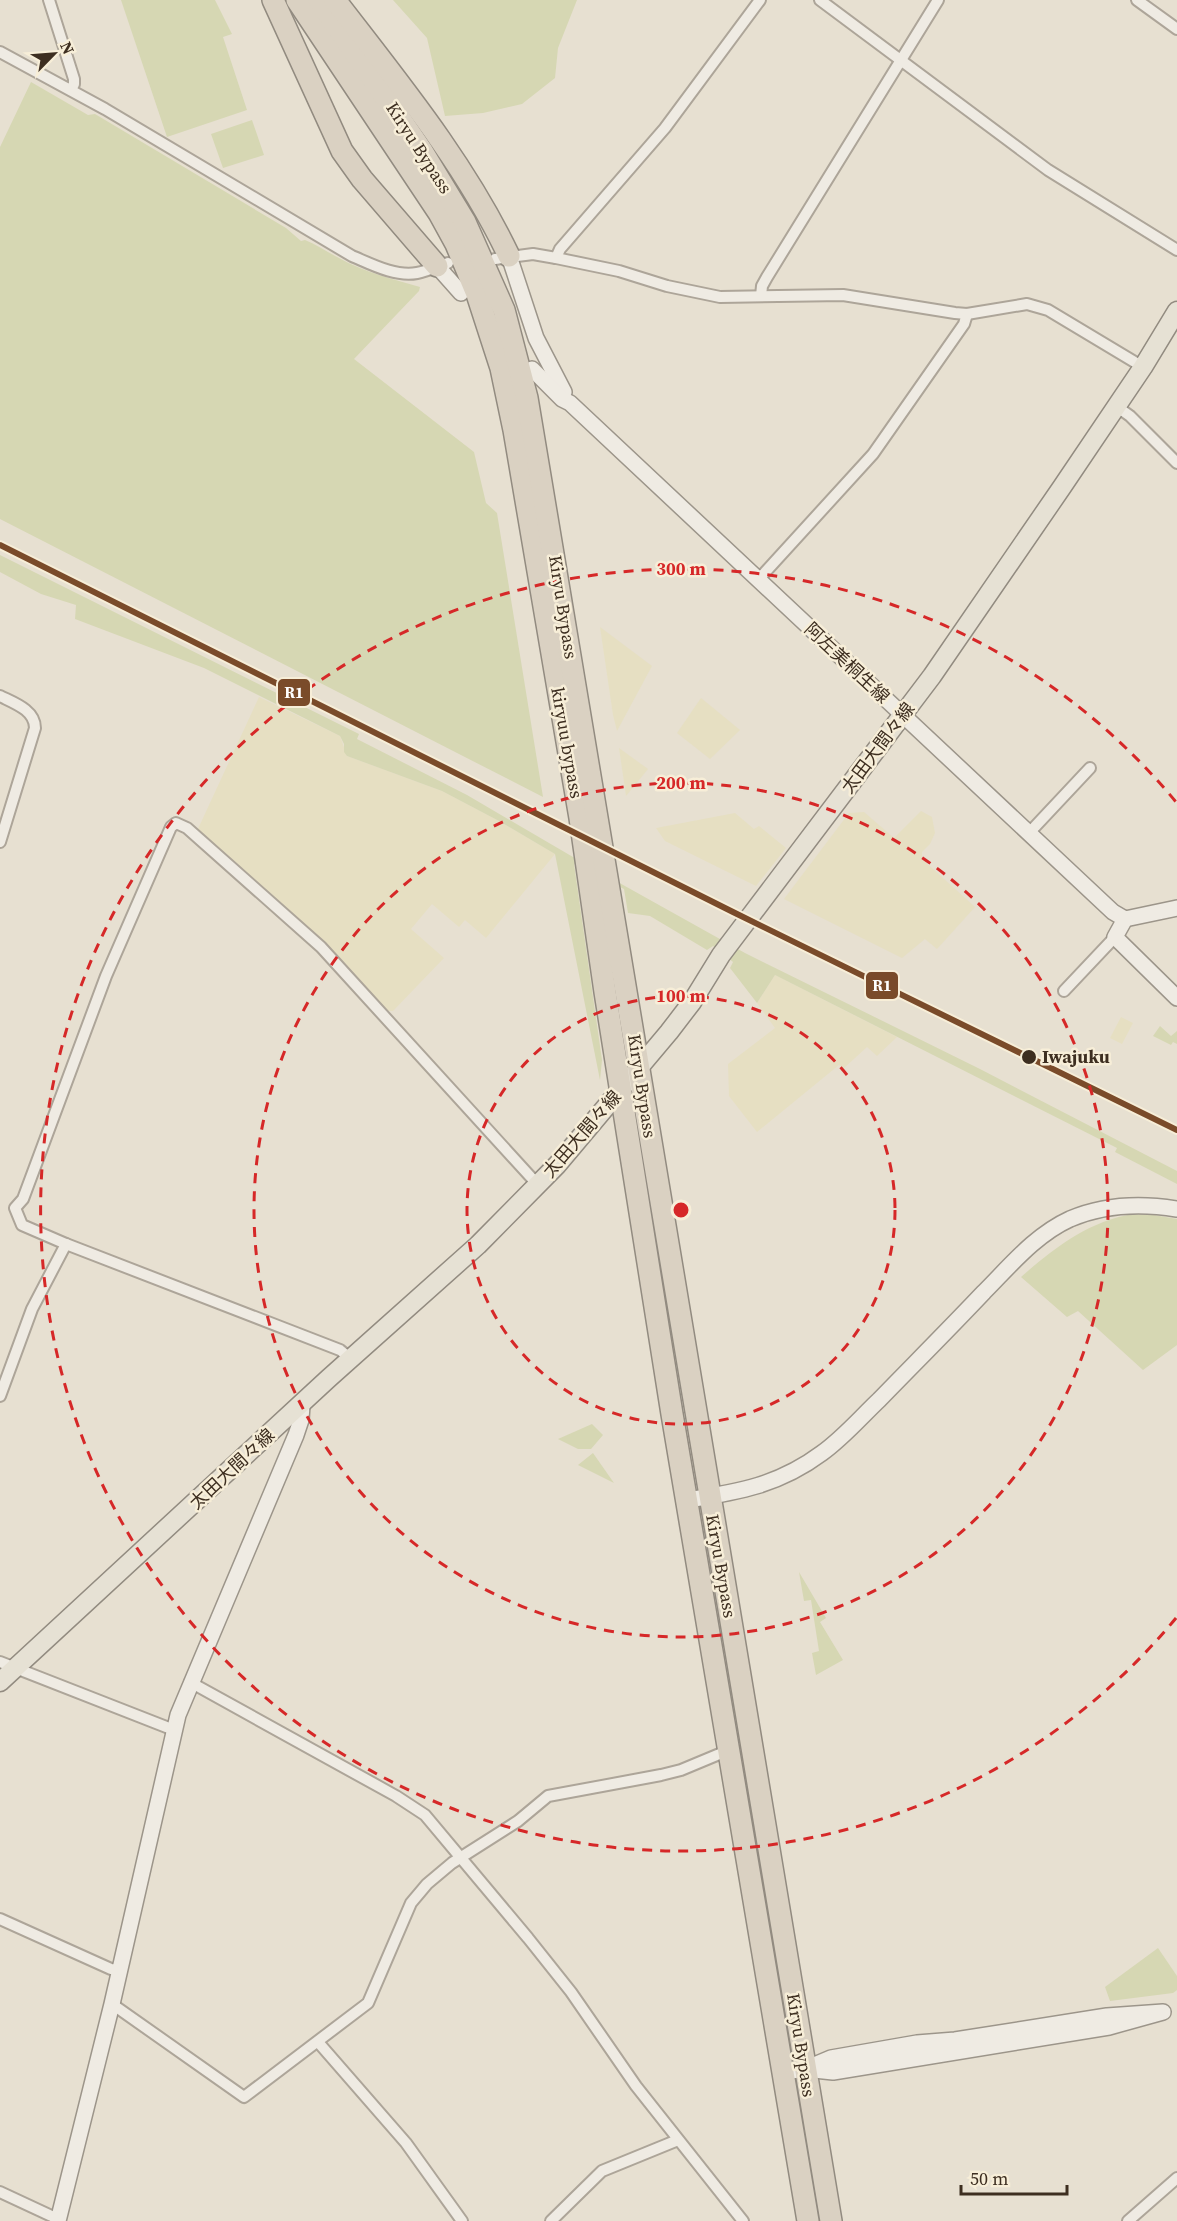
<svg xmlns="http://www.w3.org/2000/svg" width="1177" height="2221" viewBox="0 0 1177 2221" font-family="'Source Serif 4','Noto Sans JP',serif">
	<rect width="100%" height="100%" fill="#e7e0d1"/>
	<g fill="#e6dfc2">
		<path d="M600,627l52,39 -35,65 -4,-16z"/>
		<path d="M259,697l81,39 7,20 95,35 57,30 56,33 -69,84 -21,-18 -6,7 -27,-23 -21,25 33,29 -51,53h-8l-188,-180z"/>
		<path d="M701,698l39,32 -30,29 -33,-26z"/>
		<path d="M619,748l29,21 -22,27z"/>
		<path d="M921,811l11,6 3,16 -5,11 -8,8v7l53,48 -38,42 -12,-10 -23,19 -118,-59 65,-86 15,-1 30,26z"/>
		<path d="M735,813l19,16 5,-3 27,22 -30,38 -91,-45 -9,-13z"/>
		<path d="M775,975l122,62 -20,19 -10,-9 -24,22 -4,-4 -82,67 -28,-36 -1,-32 47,-36 -18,-25z"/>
		<path d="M1121,1017l12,6 -11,21 -12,-6z"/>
	</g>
	<g fill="#d6d7b3">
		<path d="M121,0h94l17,34 -9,3 24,73 -80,27z"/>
		<path d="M393,0h184l-19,48 -3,30 -33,26 -39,9 -38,3 -18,-78z"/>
		<path d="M31,82l57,33 7,-1 191,114 15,13 4,-1c12,5 22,12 34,18 25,14 53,21 81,29l-1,4 -65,68 120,93 12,51 11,10 46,284 -543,-278v-372z"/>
		<path d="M252,120l12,35 -41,13 -12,-34z"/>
		<path d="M0,555l359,179 -2,5 110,56 106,62 172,96 235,116 197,102v13l-62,-32 2,-4 -342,-173 -18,28 -27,-35 3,-6 -20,-16 -6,4 -57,-34 -22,-3 -4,-24 -50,-25 28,196 -2,20 -45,-226 -56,-33 -57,-30 -95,-35 -3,-4v-8l-4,-8 -136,-68 -129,-49 1,-14 -35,-11 -41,-22z"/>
		<path d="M1160,1026l11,10 6,-5v13l-4,-2 -2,3 -18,-9z"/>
		<path d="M1133,1214l21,1 23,4v126l-34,25 -65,-59 -11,6 -46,-40c33,-29 68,-56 112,-63z"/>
		<path d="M592,1424l11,11 -12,14h-13l-20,-10z"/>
		<path d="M593,1453l21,30 -36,-18z"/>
		<path d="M799,1572l27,46 -6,4 23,38 -27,15 -4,-22 7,-2 -8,-51 -7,1z"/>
		<path d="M1158,1948l19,28v14l-4,3 -63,8 -5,-14z"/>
	</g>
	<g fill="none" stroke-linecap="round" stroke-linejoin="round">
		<defs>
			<g id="street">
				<path d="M49,0l25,79v5l-3,6"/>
				<path d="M820,0l228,170 129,80"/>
				<path d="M1137,0l40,29"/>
				<path d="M0,52l105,57 247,147c19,8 43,21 65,17 11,-2 21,-7 31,-10"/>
				<path d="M556,258l4,-9 105,-121 95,-128"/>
				<path d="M495,259l38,-5 23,4 63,13 48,15 53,11 123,-2 112,18 12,1 60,-10 21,6 95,57"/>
				<path d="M761,296l1,-10 5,-9 171,-277"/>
				<path d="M1116,406l14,10 47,47"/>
				<path d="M758,580l115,-126 91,-130 3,-10"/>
				<path d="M0,696c14,7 35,14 35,32l-35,114"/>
				<path d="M1029,833l61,-65"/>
				<path d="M1064,991l51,-54"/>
				<path d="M351,1359l-11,-9 -274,-106 -44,-19 -7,-17 8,-9 83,-223 65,-149 5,-4 11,5 134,119 217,238"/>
				<path d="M0,1396l32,-87 34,-65"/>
				<path d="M0,1662l174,68"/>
				<path d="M190,1682l206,114 29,19 103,123 43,54 65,94 107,135"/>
				<path d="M0,1919l111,50 9,1"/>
				<path d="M112,2004l132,93 124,-94 43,-100 16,-19 25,-21 66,-42 30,-25 113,-21 20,-5 48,-20"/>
				<path d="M318,2042l88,101 56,78"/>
				<path d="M0,2192l58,27"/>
				<path d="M551,2221l51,-50 76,-31"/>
				<path d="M1128,2221l49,-43"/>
			</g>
			<g id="secondary">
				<path d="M509,256l27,82 28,54"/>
				<path d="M437,266l24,27"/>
				<path d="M532,369l30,30 8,4 543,509 12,7 52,-11"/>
				<path d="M1125,919l-10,18 62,61"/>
				<path d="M687,1500c52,-8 92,-15 135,-47 21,-15 39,-36 57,-53 35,-36 70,-71 105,-108 26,-26 51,-57 86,-73 35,-15 70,-16 107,-10"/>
				<path d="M784,2072l21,-3 26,-11 86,-15 38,-3 152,-24 56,-4 -54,15 -276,45 -28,-3"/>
				<path d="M58,2221l54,-217 66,-289 118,-280 5,-15 1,-15"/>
			</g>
			<path id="primary" d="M0,1682l329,-304 149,-133 79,-80 112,-133 23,-30 29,-47 211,-279 130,-189 81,-120 34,-56"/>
			<g id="highway">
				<path d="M273,0l69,151 20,28 75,87"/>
				<path d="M297,0l142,213 17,31 21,50 24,74 13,62 66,388 25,174 67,422 136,807"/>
				<path d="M319,0l103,151 43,71 39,88 23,88 304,1823"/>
				<path d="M335,0c63,82 130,163 174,256"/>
			</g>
		</defs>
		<use href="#street" stroke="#ada599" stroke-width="14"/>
		<use href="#secondary" stroke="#9c958a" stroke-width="18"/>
		<use href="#primary" stroke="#928b80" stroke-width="21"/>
		<use href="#highway" stroke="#928b80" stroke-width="24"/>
		<use href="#street" stroke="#efebe3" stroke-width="10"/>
		<use href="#secondary" stroke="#efebe3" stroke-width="15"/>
		<use href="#primary" stroke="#e6e1d4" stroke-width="18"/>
		<use href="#highway" stroke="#dad1c2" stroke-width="21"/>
		<defs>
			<path id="rail-1" d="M0,545l733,367 444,218"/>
		</defs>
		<use href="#rail-1" stroke="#f7eed8" stroke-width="10"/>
		<use href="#rail-1" stroke="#7a4b2a" stroke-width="6"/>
	</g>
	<g fill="none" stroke="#d62828" stroke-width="3" stroke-dasharray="10 8">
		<circle cx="681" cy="1210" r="214"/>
		<circle cx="681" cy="1210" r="427"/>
		<path d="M1176 1618A641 641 0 1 1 1176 802"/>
	</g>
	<circle fill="#3d2e20" stroke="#f7eed8" stroke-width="2" cx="1029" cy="1057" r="8"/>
	<g text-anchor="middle" stroke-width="5" stroke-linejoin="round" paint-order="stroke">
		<g font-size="18" fill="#3d2e20" stroke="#f7eed8">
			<text transform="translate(419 148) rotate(57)" y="6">Kiryu Bypass</text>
			<text transform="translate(563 607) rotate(81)" y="6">Kiryu Bypass</text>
			<text transform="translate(847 663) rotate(43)" y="6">阿左美桐生線</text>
			<text transform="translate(567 743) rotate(80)" y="6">kiryuu bypass</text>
			<text transform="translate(878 748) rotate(-53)" y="6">太田大間々線</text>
			<text transform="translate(642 1086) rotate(81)" y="6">Kiryu Bypass</text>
			<text transform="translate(582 1134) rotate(-49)" y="6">太田大間々線</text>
			<text transform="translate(232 1469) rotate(-43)" y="6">太田大間々線</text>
			<text transform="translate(721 1566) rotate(80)" y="6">Kiryu Bypass</text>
			<text transform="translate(801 2045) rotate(81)" y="6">Kiryu Bypass</text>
		</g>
		<g font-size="18" font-weight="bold" fill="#3d2e20" stroke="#f7eed8" text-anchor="start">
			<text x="1042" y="1063">Iwajuku</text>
		</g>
	</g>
	<circle cx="681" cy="1210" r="9" fill="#d62828" stroke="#f7eed8" stroke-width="3"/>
	<g font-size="18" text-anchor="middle" font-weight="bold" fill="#d62828" stroke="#f7eed8" stroke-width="5" stroke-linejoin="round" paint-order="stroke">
		<text x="681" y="575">300 m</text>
		<text x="681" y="789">200 m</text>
		<text x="681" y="1002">100 m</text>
	</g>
	<g stroke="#f7eed8" stroke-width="2">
		<rect x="277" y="678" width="34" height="29" rx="6" fill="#7a4b2a"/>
		<rect x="865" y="971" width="34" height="29" rx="6" fill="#7a4b2a"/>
	</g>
	<g font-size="16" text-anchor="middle" font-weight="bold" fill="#fff">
		<text x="294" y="698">R1</text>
		<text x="882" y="991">R1</text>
	</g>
	<g transform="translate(54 54) rotate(65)" stroke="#f7eed8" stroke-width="4.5" paint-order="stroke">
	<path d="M0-4.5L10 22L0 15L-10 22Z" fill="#3d2e20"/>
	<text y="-9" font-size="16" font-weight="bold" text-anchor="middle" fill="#3d2e20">N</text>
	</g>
	<path d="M961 2185v9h106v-9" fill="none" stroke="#3d2e20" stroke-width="3"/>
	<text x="970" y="2185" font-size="18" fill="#3d2e20" stroke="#f7eed8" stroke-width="4.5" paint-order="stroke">50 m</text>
</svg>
